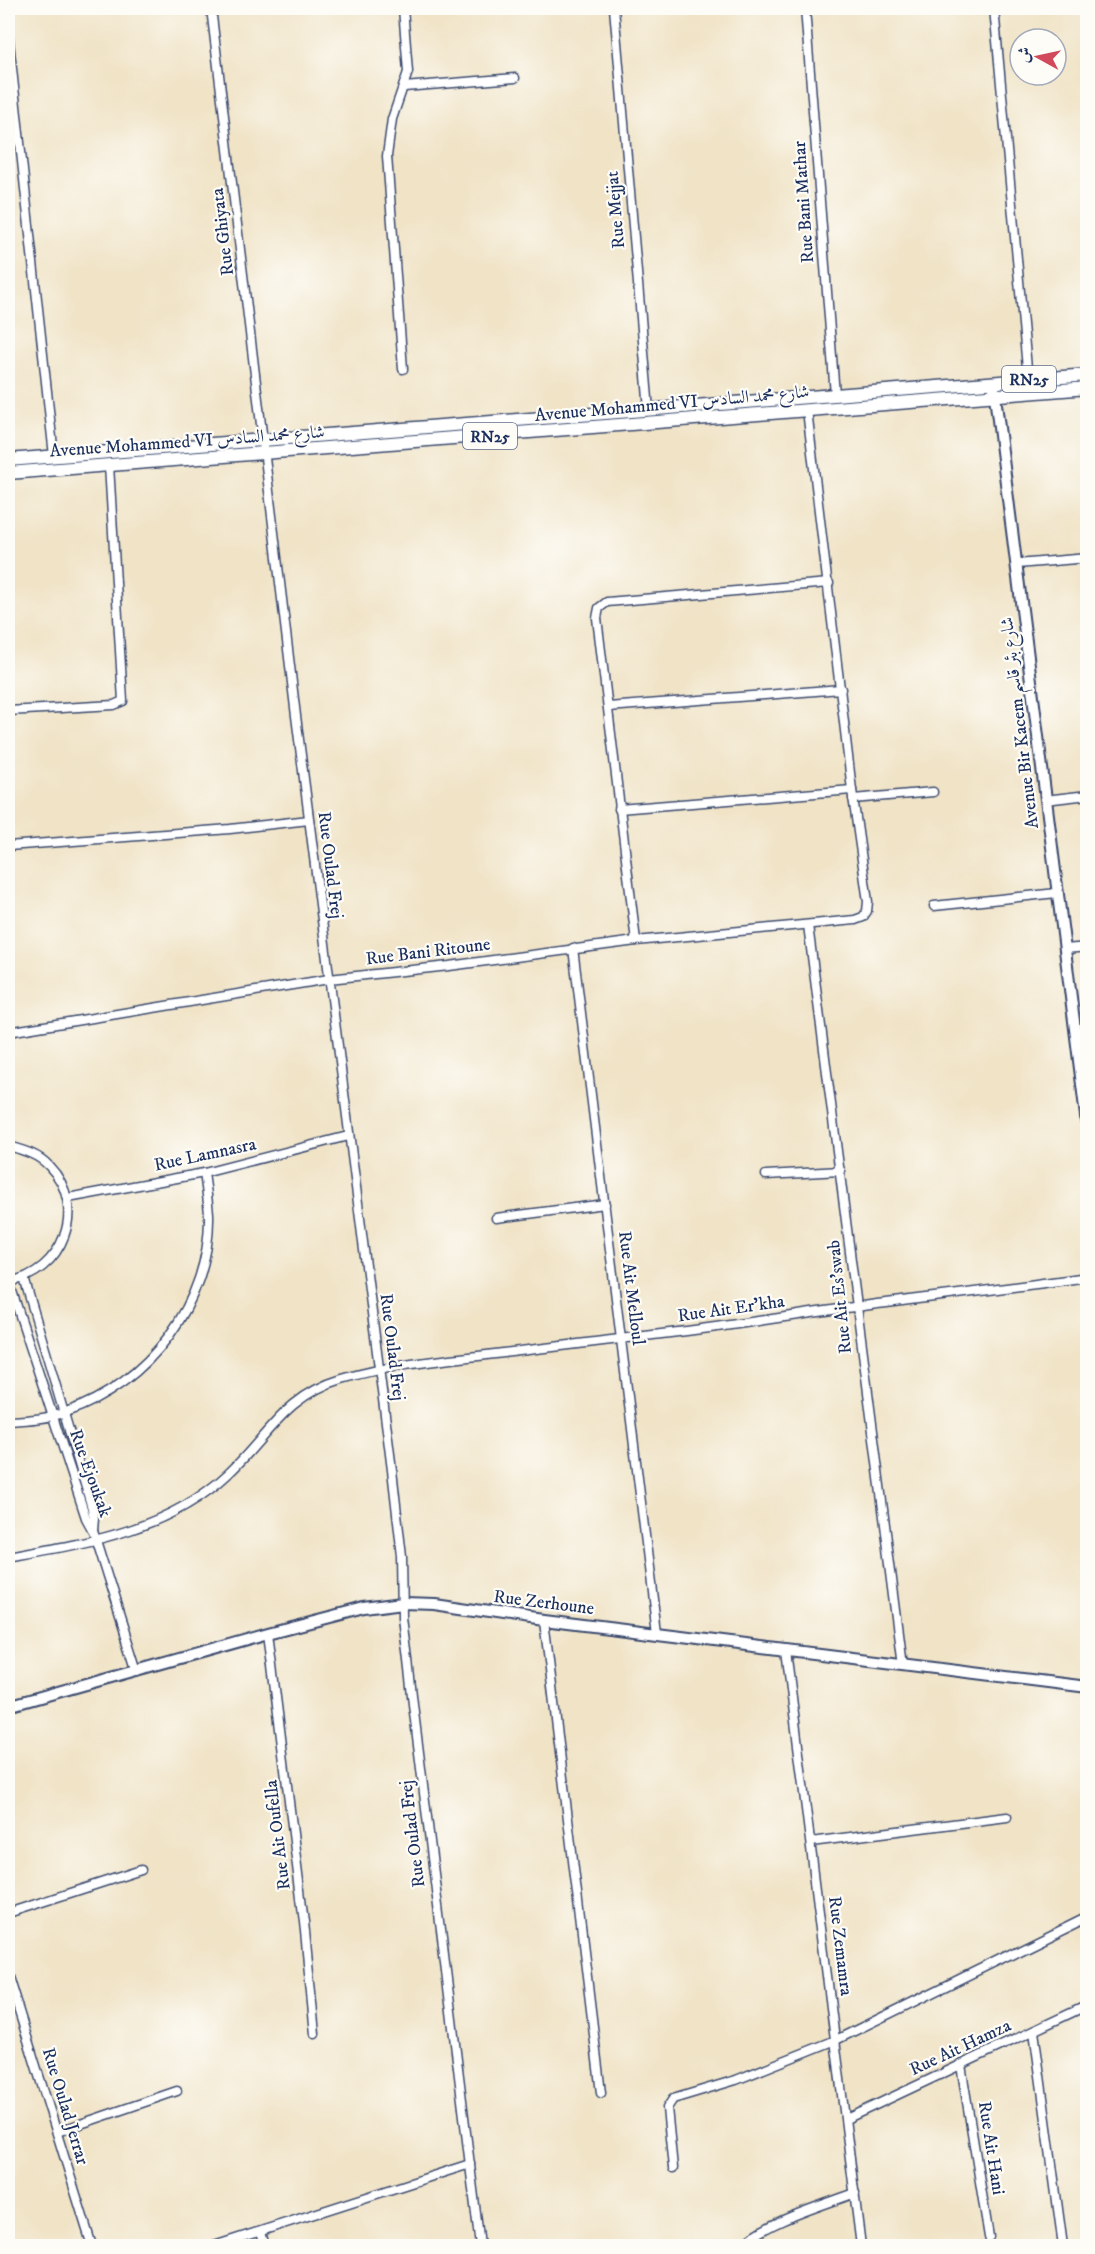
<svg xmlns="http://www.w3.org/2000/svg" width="1095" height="2254" viewBox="0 0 1095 2254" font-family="'IM FELL DW Pica',Amiri,serif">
	<rect width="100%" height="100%" fill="#fdfcf7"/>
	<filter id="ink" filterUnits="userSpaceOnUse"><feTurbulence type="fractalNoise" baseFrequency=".0167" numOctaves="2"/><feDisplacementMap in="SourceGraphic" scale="12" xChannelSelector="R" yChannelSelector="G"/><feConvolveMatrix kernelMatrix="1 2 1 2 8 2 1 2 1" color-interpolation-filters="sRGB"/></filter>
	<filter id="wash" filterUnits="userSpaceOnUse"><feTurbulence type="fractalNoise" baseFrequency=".008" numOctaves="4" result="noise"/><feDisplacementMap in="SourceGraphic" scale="24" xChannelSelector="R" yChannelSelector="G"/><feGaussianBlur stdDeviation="1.35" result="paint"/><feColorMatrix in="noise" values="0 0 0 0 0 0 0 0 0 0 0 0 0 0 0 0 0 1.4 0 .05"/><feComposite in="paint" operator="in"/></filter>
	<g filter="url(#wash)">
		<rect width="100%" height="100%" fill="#f0e3c6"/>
	</g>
	<g filter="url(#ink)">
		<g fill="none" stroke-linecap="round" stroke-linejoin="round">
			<defs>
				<g id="minor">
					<path d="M211,8l85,708 96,754 10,87 1,60 10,87 67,542"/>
					<path d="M403,8l5,64 -16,47 -5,37 16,213"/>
					<path d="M614,8l35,402"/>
					<path d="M805,8l30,387"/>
					<path d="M994,8l34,371"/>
					<path d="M8,32l46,424"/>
					<path d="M404,87l111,-9"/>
					<path d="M1017,564l71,-6"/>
					<path d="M608,707l233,-18"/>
					<path d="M8,711l106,-6 9,-4 -14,-236"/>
					<path d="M853,799l80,-7"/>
					<path d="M1045,800l43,-5"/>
					<path d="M619,809l233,-19"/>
					<path d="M8,846l222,-17 79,-9"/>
					<path d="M934,906l123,-13"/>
					<path d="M808,925l95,740"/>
					<path d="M636,941l-39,-323 2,-10 8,-6 222,-19"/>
					<path d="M573,948l84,685"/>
					<path d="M1065,949l23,-2"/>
					<path d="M8,1032l321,-53 120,-13 187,-25 219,-21 8,-3 4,-6 1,-9 -16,-112 -45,-380"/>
					<path d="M8,1146c14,4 30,8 41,20 40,41 14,107 -41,116"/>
					<path d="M766,1175l75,-4"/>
					<path d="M68,1198l136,-25 144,-37"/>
					<path d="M496,1218l109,-14"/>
					<path d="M24,1278l68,230 2,10 -1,13"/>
					<path d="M9,1282l77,236 7,13 44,140"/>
					<path d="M8,1421c18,-1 40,-2 58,-9 82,-28 145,-109 143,-198 -1,-13 -3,-27 -5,-41"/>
					<path d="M8,1557c78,-14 160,-26 221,-84 40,-38 56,-77 113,-94 50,-15 102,-19 153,-25 61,-7 122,-15 183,-22 59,-7 117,-17 176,-25 78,-10 156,-19 234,-30"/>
					<path d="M544,1620l57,473"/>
					<path d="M268,1633l36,289 11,112"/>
					<path d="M786,1650l75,596"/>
					<path d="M811,1842l196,-25"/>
					<path d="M8,1913l133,-43"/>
					<path d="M8,1976l84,270"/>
					<path d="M1034,2031l29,215"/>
					<path d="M961,2065l28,172"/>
					<path d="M846,2119l242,-114"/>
					<path d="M57,2132l120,-41"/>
					<path d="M673,2168l-6,-60 6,-9 63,-19 100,-40 252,-124"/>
					<path d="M260,2232l4,14"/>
					<path d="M214,2246l256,-82"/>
					<path d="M742,2246c22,-24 82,-41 113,-53"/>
				</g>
				<g id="tertiary">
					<path d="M994,388l94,744"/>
					<path d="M8,1706l260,-73 96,-25 39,-5 31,1 110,16 544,67"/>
				</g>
				<g id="primary">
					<path d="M8,460l1080,-85"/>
					<path d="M8,473l1080,-85"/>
				</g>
			</defs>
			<use href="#minor" stroke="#3b4a6e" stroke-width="11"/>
			<use href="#tertiary" stroke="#3b4a6e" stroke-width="14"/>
			<use href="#primary" stroke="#3b4a6e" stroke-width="15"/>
			<use href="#minor" stroke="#fff" stroke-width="8"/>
			<use href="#tertiary" stroke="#fff" stroke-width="10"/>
			<use href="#primary" stroke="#fff" stroke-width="12"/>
		</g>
	</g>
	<g text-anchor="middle" stroke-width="4.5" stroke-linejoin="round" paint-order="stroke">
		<g fill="#fdfcf7" stroke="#5f6c8c" stroke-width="1.5">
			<rect x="1002" y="366" width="54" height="26" rx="4.5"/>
			<rect x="463" y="423" width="54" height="26" rx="4.5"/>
		</g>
		<g font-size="16" font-weight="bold" fill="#1b2f5e">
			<text x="1029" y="385">RN25</text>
			<text x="490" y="442">RN25</text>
		</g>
		<g font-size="18" fill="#1b2f5e" stroke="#fdfcf7">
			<text transform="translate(803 202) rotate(-94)" y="6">Rue Bani Mathar</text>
			<text transform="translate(615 210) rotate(-95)" y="6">Rue Mejjat</text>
			<text transform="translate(222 232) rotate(-97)" y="6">Rue Ghiyata</text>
			<text transform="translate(672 403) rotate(-5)" y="6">Avenue Mohammed VI شارع محمد السادس</text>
			<text transform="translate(187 441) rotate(-4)" y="6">Avenue Mohammed VI شارع محمد السادس</text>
			<text transform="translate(1019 723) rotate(-97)" y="6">Avenue Bir Kacem شارع بئر قاسم</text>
			<text transform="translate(331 865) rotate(83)" y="6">Rue Oulad Frej</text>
			<text transform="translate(428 951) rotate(-7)" y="6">Rue Bani Ritoune</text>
			<text transform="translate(205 1154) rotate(-12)" y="6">Rue Lamnasra</text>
			<text transform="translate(632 1288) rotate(83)" y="6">Rue Ait Melloul</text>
			<text transform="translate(839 1297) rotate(-96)" y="6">Rue Ait Es'swab</text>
			<text transform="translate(731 1308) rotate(-8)" y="6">Rue Ait Er'kha</text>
			<text transform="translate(393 1347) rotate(83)" y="6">Rue Oulad Frej</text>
			<text transform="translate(91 1473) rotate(70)" y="6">Rue Ejoukak</text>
			<text transform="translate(544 1602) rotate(7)" y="6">Rue Zerhoune</text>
			<text transform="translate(412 1834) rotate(-97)" y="6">Rue Oulad Frej</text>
			<text transform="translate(277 1835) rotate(-97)" y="6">Rue Ait Oufella</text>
			<text transform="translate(841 1946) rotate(83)" y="6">Rue Zemamra</text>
			<text transform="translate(960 2047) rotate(-25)" y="6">Rue Ait Hamza</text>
			<text transform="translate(66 2106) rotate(73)" y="6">Rue Oulad Jerrar</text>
			<text transform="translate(992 2148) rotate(81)" y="6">Rue Ait Hani</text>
		</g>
	</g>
	<rect width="1095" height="2254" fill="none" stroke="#fdfcf7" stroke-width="30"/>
	<g transform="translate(1038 57) rotate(278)"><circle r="28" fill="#fdfcf7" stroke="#a3aaba" stroke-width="1.5"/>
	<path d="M0-4.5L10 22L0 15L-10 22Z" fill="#d1495b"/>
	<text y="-9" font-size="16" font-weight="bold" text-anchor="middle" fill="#1b2f5e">ش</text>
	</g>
</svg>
